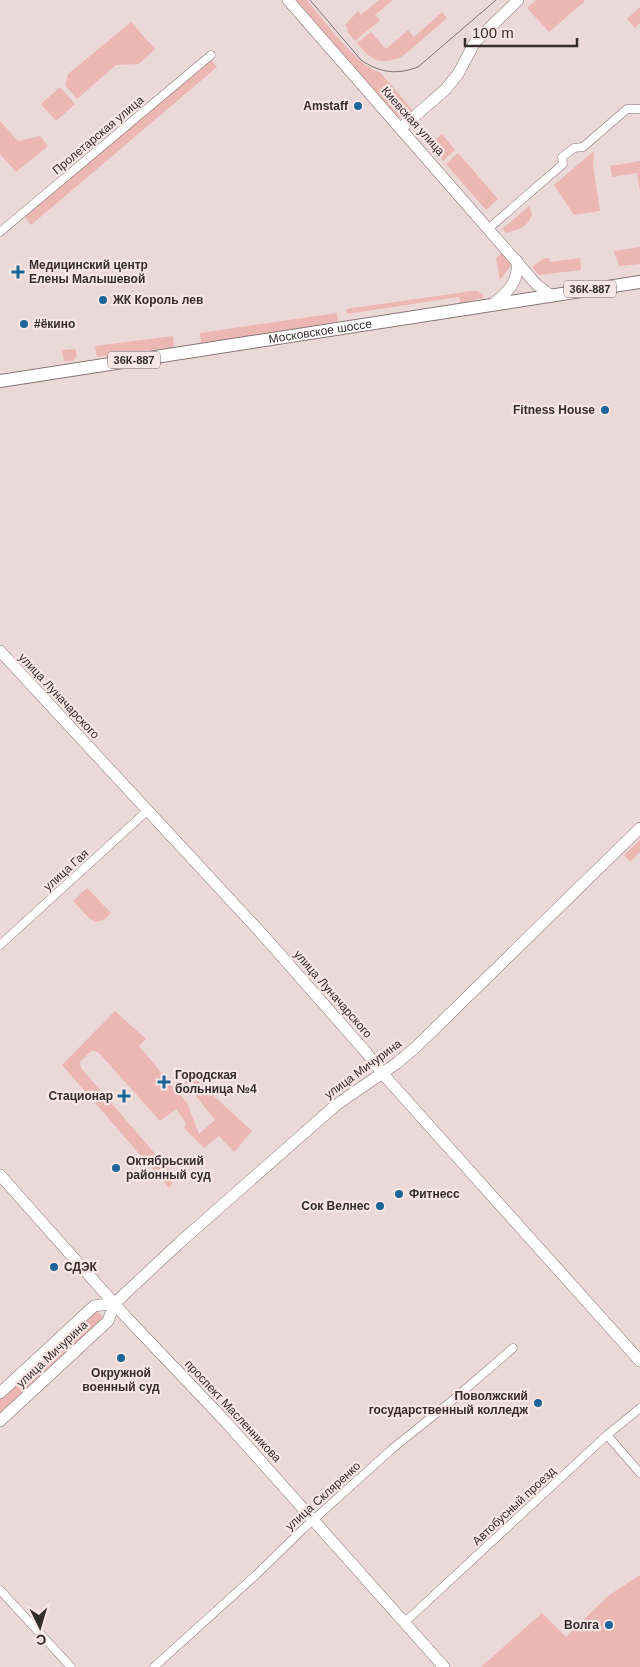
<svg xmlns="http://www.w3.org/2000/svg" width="640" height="1667" viewBox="0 0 640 1667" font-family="Helvetica,sans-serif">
	<rect width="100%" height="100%" fill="#ebd9d8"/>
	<g fill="#ecb6b3">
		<path d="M295,0h12c14,17 53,69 73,72l33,39 -11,7 -5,-2z"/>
		<path d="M379,0h14l-18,15 5,5 -25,21 -8,-10 1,-2 -3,-4 13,-14 3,4z"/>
		<path d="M536,0h48l1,1 -36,31 -22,-24z"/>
		<path d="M640,7v16l-5,5 -8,-9z"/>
		<path d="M442,12l5,6 -44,38c-23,10 -31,5 -46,-13l14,-11 15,17 22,-19 6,7z"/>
		<path d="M131,22l24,27 -16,15 -23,1 -39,34 -12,-14 3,-11z"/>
		<path d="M210,58l7,9 -186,158 -7,-9z"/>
		<path d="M60,87l15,17 -19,17 -15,-17z"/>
		<path d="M0,121l18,20 22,-5 8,10 -32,26 -16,-18z"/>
		<path d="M442,134l13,16 -12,11 -14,-16z"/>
		<path d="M594,151l-1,14 7,46 -26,4 -20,-30z"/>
		<path d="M458,153l40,46 -12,11 -40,-46z"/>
		<path d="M640,161v30l-3,-18 -25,4 -2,-11z"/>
		<path d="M529,206l3,8c-3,13 -15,16 -26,19l-4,-4z"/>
		<path d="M640,247v17l-21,2 -5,-15z"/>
		<path d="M502,253l8,9 1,4 -11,14 -4,-22z"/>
		<path d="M549,258l1,4 30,-4 1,12 -42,5 -7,-8 11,-8z"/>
		<path d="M472,291h6l5,4v3l-23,5 -1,-6 -112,17 -1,-5z"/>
		<path d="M337,313l1,10 -137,20 -1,-10z"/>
		<path d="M173,336l1,11 -77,10 -2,-11z"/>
		<path d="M75,349l2,6 -4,6h-9l-2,-11z"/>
		<path d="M640,840v12l-10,10 -6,-7z"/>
		<path d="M87,888l24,25 -6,6 -8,3 -7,-3 -17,-18z"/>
		<path d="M115,1011l31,28 -7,7 48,57 12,31 16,-14 -30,-38 7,-6 60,55 -18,21 -15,-16 -15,12 -20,-20 2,-5 -10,-14 -16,12 -61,-68 -7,-3 -12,12 1,6 95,110 -7,10 -107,-123z"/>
		<path d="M96,1310l8,8 -104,98v-19z"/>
		<path d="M640,1575v92h-159l61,-54 24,24 42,-41z"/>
	</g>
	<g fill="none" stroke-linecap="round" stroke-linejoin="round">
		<defs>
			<g id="street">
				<path d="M488,229l75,-65 -1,-7 12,-9 9,-1 44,-38h13"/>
				<path d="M0,232l211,-177"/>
				<path d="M0,945l147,-134"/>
				<path d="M607,1435l33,38"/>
				<path d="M0,1590l71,77"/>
				<path d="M404,1623l203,-188 33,-27"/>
				<path d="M154,1667l103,-93 45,-44 90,-81 62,-50 59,-51"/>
			</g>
			<g id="secondary">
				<path d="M288,0l200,229 48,55 14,11"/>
				<path d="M401,128l44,-38 13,-16 17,-32 43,-42"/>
				<path d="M493,304c15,-12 26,-22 24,-43"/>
				<path d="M0,651l262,283 103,117 17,22 258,288"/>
				<path d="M0,1175l127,143 98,103 219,246"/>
				<path d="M0,1393l94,-87 21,-3"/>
				<path d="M0,1421l108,-100 7,-18 63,-59 158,-139 61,-42 19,-16 224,-219"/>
			</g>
			<g id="primary">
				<path id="s1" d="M0,381l640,-99"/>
			</g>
		</defs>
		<use href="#street" stroke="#877776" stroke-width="9"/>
		<use href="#secondary" stroke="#877776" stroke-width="12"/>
		<use href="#primary" stroke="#877776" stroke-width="14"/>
		<use href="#street" stroke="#fff" stroke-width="8"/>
		<use href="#secondary" stroke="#fff" stroke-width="11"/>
		<use href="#primary" stroke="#fff" stroke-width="12"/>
		<path stroke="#7f7473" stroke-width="1" d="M310,0l51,60c19,13 36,15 57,7l78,-67"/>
	</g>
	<g fill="#1b6598" stroke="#f8e6e5" stroke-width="2">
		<circle cx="358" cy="106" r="5"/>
		<path d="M15.5 264.5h5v5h5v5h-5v5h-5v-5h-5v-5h5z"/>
		<circle cx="103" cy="300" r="5"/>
		<circle cx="24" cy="324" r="5"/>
		<circle cx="605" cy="410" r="5"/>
		<path d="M161.5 1074.5h5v5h5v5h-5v5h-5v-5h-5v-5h5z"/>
		<path d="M121.5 1088.5h5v5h5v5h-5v5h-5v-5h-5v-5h5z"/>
		<circle cx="116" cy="1168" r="5"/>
		<circle cx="399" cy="1194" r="5"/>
		<circle cx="380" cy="1206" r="5"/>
		<circle cx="54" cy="1267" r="5"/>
		<circle cx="121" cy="1358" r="5"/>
		<circle cx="538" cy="1403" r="5"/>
		<circle cx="609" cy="1625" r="5"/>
	</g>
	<g text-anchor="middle" stroke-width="4.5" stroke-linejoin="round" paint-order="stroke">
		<g fill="#f8e6e5" stroke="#6e6464" stroke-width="1">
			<rect x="564" y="280.5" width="52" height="17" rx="4"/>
			<rect x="108" y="351.5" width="52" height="17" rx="4"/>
		</g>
		<g font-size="11" font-weight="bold" fill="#332d2c">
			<text x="590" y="293">36К-887</text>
			<text x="134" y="364">36К-887</text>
		</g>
		<g font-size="12" font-weight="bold" fill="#332d2c" stroke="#f8e6e5" text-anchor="start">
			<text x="348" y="110" text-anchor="end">Amstaff</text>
			<text x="29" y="269">Медицинский центр<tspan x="29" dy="14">Елены Малышевой</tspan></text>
			<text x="113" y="304">ЖК Король лев</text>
			<text x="34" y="328">#ёкино</text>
			<text x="595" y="414" text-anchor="end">Fitness House</text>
			<text x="175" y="1079">Городская<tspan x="175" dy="14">больница №4</tspan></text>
			<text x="113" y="1100" text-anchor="end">Стационар</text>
			<text x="126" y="1165">Октябрьский<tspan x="126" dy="14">районный суд</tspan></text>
			<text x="409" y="1198">Фитнесс</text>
			<text x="370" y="1210" text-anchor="end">Сок Велнес</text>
			<text x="64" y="1271">СДЭК</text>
			<text x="121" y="1377" text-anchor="middle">Окружной<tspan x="121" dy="14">военный суд</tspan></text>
			<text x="528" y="1400" text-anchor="end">Поволжский<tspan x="528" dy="14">государственный колледж</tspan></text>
			<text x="599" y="1629" text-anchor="end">Волга</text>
		</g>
		<g font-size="12" fill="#332d2c" stroke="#f8e6e5">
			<text transform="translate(413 121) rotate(48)" y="4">Киевская улица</text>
			<text transform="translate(98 135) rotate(-40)" y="4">Пролетарская улица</text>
			<text dy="4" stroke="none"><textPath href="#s1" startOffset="324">Московское шоссе</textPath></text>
			<text transform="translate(59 696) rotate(47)" y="4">улица Луначарского</text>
			<text transform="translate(66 870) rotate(-42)" y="4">улица Гая</text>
			<text transform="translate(333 994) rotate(49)" y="4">улица Луначарского</text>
			<text transform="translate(363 1069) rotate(-36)" y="4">улица Мичурина</text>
			<text transform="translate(52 1354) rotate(-43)" y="4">улица Мичурина</text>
			<text transform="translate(233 1411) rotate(47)" y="4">проспект Масленникова</text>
			<text transform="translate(323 1496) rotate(-42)" y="4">улица Скляренко</text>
			<text transform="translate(514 1506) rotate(-43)" y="4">Автобусный проезд</text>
		</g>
	</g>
	<g transform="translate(40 1627) rotate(175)" stroke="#f8e6e5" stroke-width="4" paint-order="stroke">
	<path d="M0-4L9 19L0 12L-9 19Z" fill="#332d2c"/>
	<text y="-8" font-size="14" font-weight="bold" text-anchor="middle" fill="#332d2c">С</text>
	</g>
	<path d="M465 38v8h112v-8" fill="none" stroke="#332d2c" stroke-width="2.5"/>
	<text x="472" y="38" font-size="15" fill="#332d2c" stroke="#f8e6e5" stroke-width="4" paint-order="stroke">100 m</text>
</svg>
